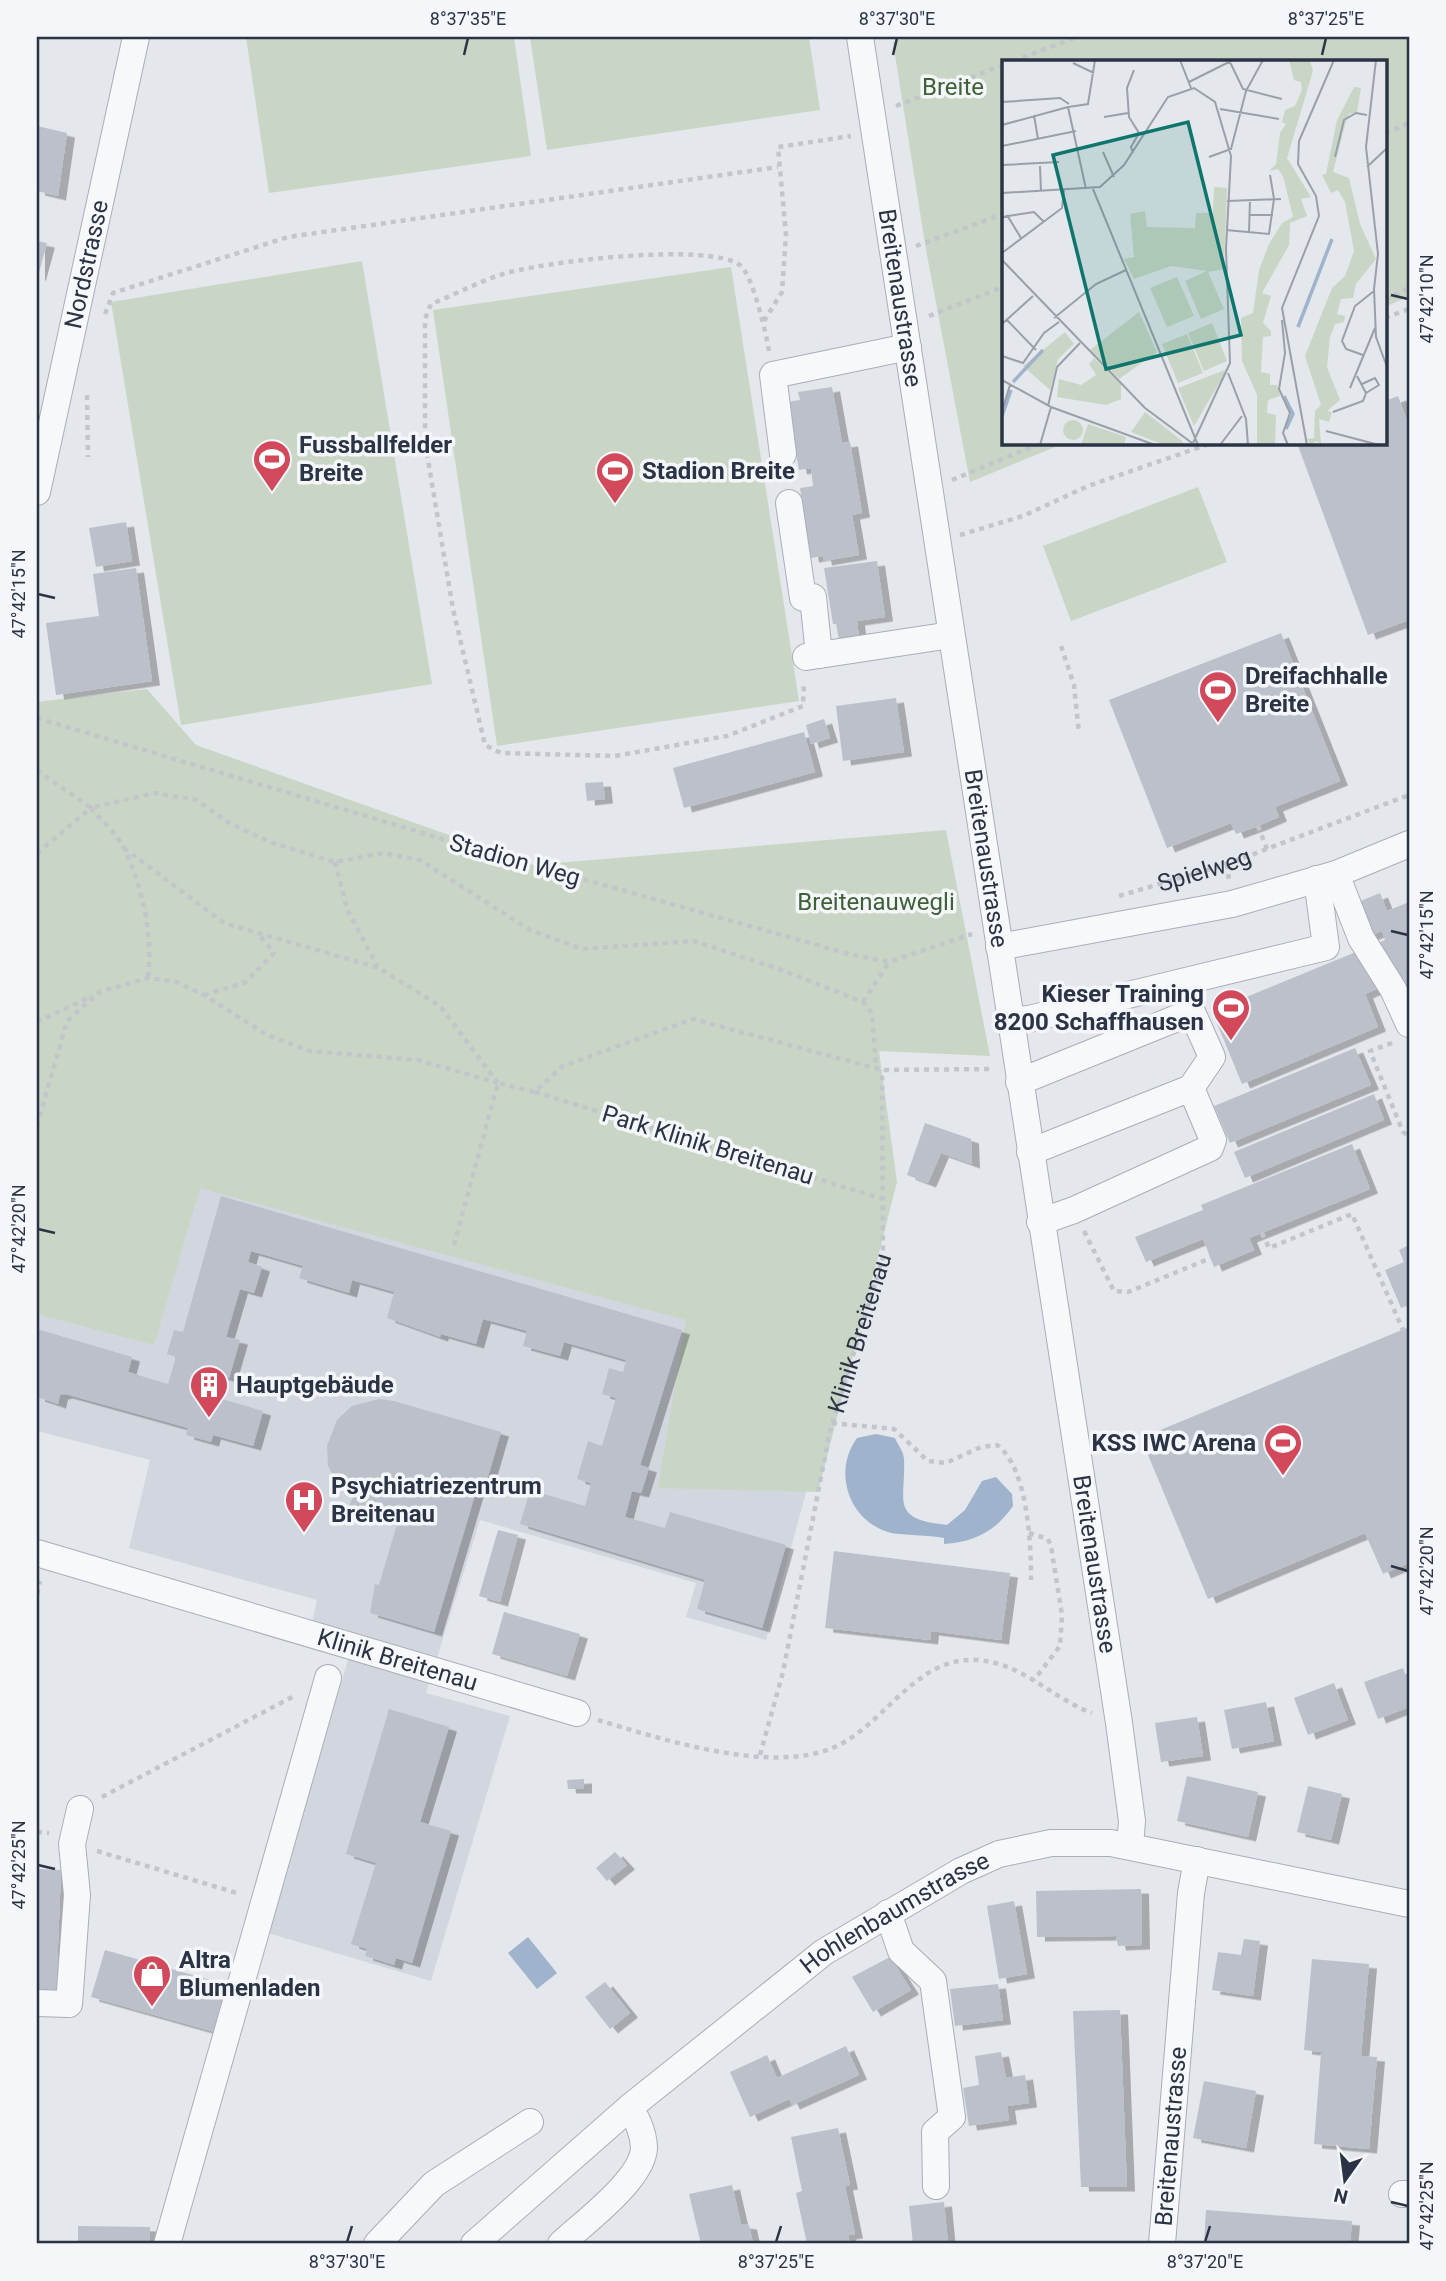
<svg xmlns="http://www.w3.org/2000/svg" width="1446" height="2281" viewBox="0 0 1446 2281" font-family="Roboto,sans-serif">
	<defs>
		<filter id="shadow"><feDropShadow dx="8" dy="4.5" stdDeviation="0" flood-color="#0004"/></filter>
	</defs>
	<rect width="100%" height="100%" fill="#e4e7ec"/>
	<path fill="#d2d6de" d="M166,1098l587,158 68,181 -55,203 -80,-23 10,-34 -216,-63 -54,173 84,23 -79,265 -163,-48 87,-297 -43,-13 5,-23 -188,-52 21,-88 -113,-29v-161z"/>
	<g fill="#c9d6c5">
		<path d="M246,37h268l17,119 -262,37z"/>
		<path d="M530,37h279l11,73 -273,40z"/>
		<path d="M907,37h502v259l-24,11v-246h-382v382h62l-95,39 -44,-232 -33,-208z"/>
		<path d="M362,261l70,423 -251,41 -70,-423z"/>
		<path d="M731,267l68,434 -302,45 -64,-436z"/>
		<path d="M1198,487l29,75 -156,59 -28,-75z"/>
		<path d="M147,689l49,56 337,120 413,-35 44,226 -111,-5 18,131 -79,310 -160,-4 28,-168 -486,-132 -46,157 -117,-31v-612z"/>
	</g>
	<g fill="#9fb4cc">
		<path d="M876,1434l19,4c3,7 9,14 9,21 2,43 -15,60 43,66l18,-15 17,-29 14,-4 16,17 1,12c-18,26 -39,36 -69,38v-6c-16,-3 -41,-3 -53,-5 -42,-11 -59,-61 -34,-95z"/>
		<path d="M528,1937l29,36 -20,16 -29,-36z"/>
	</g>
	<g fill="#bbc0ca" filter="url(#shadow)">
		<path d="M37,126l30,7 -9,63 -21,-5z"/>
		<path d="M37,241l10,2 -9,33h-1z"/>
		<path d="M832,387l10,56 8,-1 12,71 -10,2 7,40 -35,6 -1,-5 -12,2 -11,-70 13,-2 -2,-18 -12,2 -12,-68 13,-2 -2,-8z"/>
		<path d="M1398,396l11,30v194l-41,15 -71,-192h88v-42z"/>
		<path d="M126,522l6,39 -36,6 -7,-39z"/>
		<path d="M877,561l8,56 -28,4 2,17 -20,2 -3,-16h-3l-9,-56z"/>
		<path d="M136,568l16,113 -96,14 -10,-72 53,-7 -6,-42z"/>
		<path d="M1281,633l59,148 -65,26 4,10 -21,9 -22,8 -5,-11 -64,25 -58,-148z"/>
		<path d="M896,698l8,54 -61,9 -7,-55z"/>
		<path d="M824,719l6,19 -19,6 -5,-19z"/>
		<path d="M804,732l11,40 -131,36 -11,-40z"/>
		<path d="M603,782l2,17 -18,2 -2,-18z"/>
		<path d="M1380,893l7,18 22,-9v95l-7,-19 -37,16 13,33 -136,57 -30,-73 173,-71 -3,-9 -13,5 -13,-33z"/>
		<path d="M1355,1048l16,37 -141,58 -16,-37z"/>
		<path d="M1374,1094l10,26 -139,58 -11,-26z"/>
		<path d="M925,1123l46,16 1,25 -31,-11 -13,30 -21,-8z"/>
		<path d="M1352,1144l18,45 -121,49 5,12 -40,17 -11,-28 -57,23 -11,-25 68,-27 -2,-5z"/>
		<path d="M221,1196l461,134 -42,135 9,3 -8,25 -9,-2 -7,26 40,11 5,-16 116,33 -24,83 -65,-19 8,-29 -185,-56 10,-34 55,16 6,-23 -14,-4 11,-38 14,5 14,-48 -14,-4 7,-26 14,4 3,-12 -62,-18 -4,14 -37,-10 4,-15 -44,-12 -7,25 -35,-10 -1,3 -53,-19 7,-26 -42,-12 -3,13 -50,-15 4,-12 -52,-15 -3,11 14,5 -8,26 -14,-4 -14,48 14,3 -11,38 -14,-4 -6,21 54,16 -10,35 -40,-11 -2,7 -25,-7 2,-7 -123,-34 -5,1 -2,9 -21,-7v-68l95,28 -4,15 40,12 8,-27 -9,-3 7,-24 9,2z"/>
		<path d="M1409,1245v60l-8,3 -16,-38 19,-8 -5,-12z"/>
		<path d="M1409,1327v236l-26,11 -18,-41 -157,66 -67,-161z"/>
		<path d="M379,1399l15,2 107,31 -14,48 -7,-2 -46,154 -64,-19 5,-29 4,1 18,-61 -49,-16 5,-11 -15,-13 -10,-18 -1,-20 10,-26 15,-14z"/>
		<path d="M498,1530l20,5 -18,67 -21,-6z"/>
		<path d="M834,1551l176,22 -9,67 -70,-9 -1,9 -105,-12z"/>
		<path d="M504,1612l76,22 -13,42 -75,-22z"/>
		<path d="M1403,1668l6,16v23l-31,12 -14,-37z"/>
		<path d="M1334,1683l14,37 -40,15 -14,-37z"/>
		<path d="M1266,1702l8,39 -42,8 -8,-39z"/>
		<path d="M389,1709l60,18 -29,95 31,9 -39,132 -16,-5 -2,7 -29,-9 2,-7 -16,-5 25,-81 -30,-9z"/>
		<path d="M1197,1717l6,39 -42,6 -6,-39z"/>
		<path d="M1187,1776l71,16 -10,45 -71,-16z"/>
		<path d="M584,1779v10h-16l-1,-9z"/>
		<path d="M1308,1786l34,8 -11,46 -34,-8z"/>
		<path d="M615,1852l12,13 -20,16 -11,-13z"/>
		<path d="M37,1869l24,1 -5,125 -19,-1z"/>
		<path d="M1141,1889l1,56 -24,1 -2,-10 -79,1 -1,-46z"/>
		<path d="M1014,1901l13,73 -28,5 -12,-73z"/>
		<path d="M1244,1939l16,2 -7,55 -41,-6 6,-38 23,3z"/>
		<path d="M105,1950l123,35 -13,47 -124,-35z"/>
		<path d="M890,1957l21,33 -38,22 -21,-35z"/>
		<path d="M1312,1959l57,5 -8,92 16,1 -8,92 -55,-5 7,-91h11l-28,-3z"/>
		<path d="M605,1982l25,31 -20,16 -25,-32z"/>
		<path d="M998,1984l5,36 -48,6 -5,-37z"/>
		<path d="M1120,2010l7,177h-46l-8,-176z"/>
		<path d="M846,2046l13,29 -67,30 -3,-6 -39,18 -20,-45 37,-17 10,23z"/>
		<path d="M1001,2052l5,26 19,-3 4,28 -22,3 2,14 -40,6 -6,-38 16,-3 -4,-29z"/>
		<path d="M1204,2081l52,10 -10,57 -53,-10z"/>
		<path d="M838,2128l12,57 -5,1 10,48 -7,1 2,9h-43l-11,-51 6,-2 -11,-54z"/>
		<path d="M732,2185l9,39 8,1 4,19h-52l-12,-50z"/>
		<path d="M944,2202l4,42h-35l-4,-38z"/>
		<path d="M1206,2210l146,11 -2,23h-146z"/>
		<path d="M78,2226l72,1v17h-72z"/>
	</g>
	<g fill="none" stroke-linecap="round" stroke-linejoin="round">
		<defs>
			<g id="minor">
				<path id="s3" d="M860,37l259,1686 13,98 -2,25"/>
				<path d="M783,454l-10,-79 135,-28"/>
				<path id="s4" d="M37,492l99,-455"/>
				<path d="M789,503l14,95 10,-1 6,58"/>
				<path d="M806,657l145,-22"/>
				<path d="M1336,874l25,64 32,51 16,35"/>
				<path d="M999,947l233,-43 104,-30 73,-30"/>
				<path d="M1009,1020l20,-1 297,-72 -9,-68"/>
				<path d="M1019,1082l173,-70 20,45 -21,31 22,52 -3,8 -136,62 -34,12"/>
				<path d="M1030,1152l161,-64"/>
				<path id="s5" d="M37,1553l540,160"/>
				<path d="M888,1913l13,38 32,30 19,136 -17,15 1,54"/>
				<path d="M37,2003l32,1 8,-109 -5,-51 8,-35"/>
				<path d="M1402,2194h7"/>
				<path d="M167,2244l161,-566"/>
				<path d="M377,2244l57,-60 96,-62"/>
				<path id="s6" d="M474,2244l156,-137 194,-155 137,-81 38,-17 52,-11h60l298,61"/>
				<path d="M561,2244c22,-21 83,-65 83,-97 -1,-16 -7,-27 -14,-40"/>
				<path id="s7" d="M1162,2244l29,-351 6,-33"/>
			</g>
		</defs>
		<use href="#minor" stroke="#a9aeb7" stroke-width="28"/>
		<g stroke="#c2c5cb" stroke-width="4.5" stroke-dasharray="5 5" stroke-linecap="butt">
			<path d="M1013,61l64,-24"/>
			<path d="M896,106l107,-41"/>
			<path d="M1385,133l24,-10"/>
			<path d="M916,246l87,-32"/>
			<path d="M1385,299l24,-11"/>
			<path d="M105,314l8,-21 175,-56 490,-70"/>
			<path d="M929,316l74,-29"/>
			<path d="M1385,318l24,-9"/>
			<path d="M764,321l18,-29 4,-57 -8,-88 73,-11"/>
			<path d="M769,351c-3,-18 -16,-74 -28,-85 -28,-25 -204,-4 -241,9 -24,8 -46,20 -69,29l-6,15v123l28,167 32,136 16,8 114,3 112,-20 76,-30 1,-24"/>
			<path d="M87,395l1,62"/>
			<path d="M952,480l89,-37"/>
			<path d="M960,535l63,-19 65,-30 124,-43"/>
			<path d="M1061,646l13,39 5,48"/>
			<path d="M37,718l446,133 366,103 40,8 83,-28"/>
			<path d="M37,770l54,38 63,-15 42,7 35,24 42,19 62,19 48,-9 37,7 110,70 52,19 112,-8 85,28 84,33 9,11 4,55"/>
			<path d="M1258,826l9,23"/>
			<path d="M124,848l100,75 155,45 61,38 57,76"/>
			<path d="M37,853l54,-45c11,13 27,27 34,42 18,40 28,85 23,128"/>
			<path d="M335,862l12,47 31,58"/>
			<path d="M1227,864l2,16"/>
			<path id="s1" d="M1119,896l108,-32 182,-69"/>
			<path d="M204,995l42,-13 28,-29 -14,-17"/>
			<path d="M863,1002l26,-40"/>
			<path d="M37,1022l55,-26"/>
			<path d="M1392,1043l-22,8 33,81 6,4"/>
			<path d="M535,1092l348,107"/>
			<path d="M37,1126l30,-105 32,-29 49,-14 29,4 27,13 63,40 43,16 108,9 80,23"/>
			<path d="M1084,1231l30,60 14,1 83,-34"/>
			<path d="M1262,1233l7,15 83,-34 51,116"/>
			<path d="M454,1245l44,-162 36,9 29,-26 130,-47 189,51 111,-1"/>
			<path d="M832,1423l62,6 34,32 18,2 35,-16 16,-2c31,23 34,98 34,135"/>
			<path d="M1029,1533l19,6 3,7 11,69 -2,31 -26,34"/>
			<path d="M37,1594l3,-13"/>
			<path d="M598,1720c63,19 159,50 223,32 60,-16 89,-96 156,-92 46,3 74,38 115,53"/>
			<path id="s2" d="M760,1755l23,-83 47,-241 53,-174 -1,-187"/>
			<path d="M102,1797l194,-102"/>
			<path d="M37,1832l12,1"/>
			<path d="M97,1851l143,43"/>
		</g>
		<use href="#minor" stroke="#f7f8fa" stroke-width="26"/>
	</g>
	<path fill="none" stroke="#2b3445" stroke-width="2.5" d="M464,55l4,-17M893,55l4,-17M1322,55l4,-17M1391,295l17,4M38,594l17,4M1391,931l17,4M38,1229l17,4M1391,1566l17,5M38,1865l17,4M1391,2202l17,4M347,2242l5,-16M776,2242l5,-16M1205,2242l5,-16"/>
	<defs>
		<symbol id="stadium-pin" viewBox="-11 -11 22 30"><path d="M0 17L-7.5 6A9.5 9.5 0 1 1 7.5 6Z" fill="#d1495b" stroke="#f4f6f9"/><path d="M0-5a6.5 5 0 1 0 0 10a6.5 5 0 1 0 0-10ZM-3.5-1.8h7v3.6h-7Z" fill="#fff"/></symbol>
		<symbol id="building-pin" viewBox="-11 -11 22 30"><path d="M0 17L-7.5 6A9.5 9.5 0 1 1 7.5 6Z" fill="#d1495b" stroke="#f4f6f9"/><path d="M-4-6H4V6H1V3H-1V6H-4ZM-2.5-4.3h1.7v1.8h-1.7ZM.8-4.3h1.7v1.8H.8ZM-2.5-1h1.7V.8h-1.7ZM.8-1h1.7V.8H.8Z" fill="#fff"/></symbol>
		<symbol id="hospital-pin" viewBox="-11 -11 22 30"><path d="M0 17L-7.5 6A9.5 9.5 0 1 1 7.5 6Z" fill="#d1495b" stroke="#f4f6f9"/><path d="M-5-5h3v3.5h4V-5h3V5h-3V1.5h-4V5h-3Z" fill="#fff"/></symbol>
		<symbol id="shop-pin" viewBox="-11 -11 22 30"><path d="M0 17L-7.5 6A9.5 9.5 0 1 1 7.5 6Z" fill="#d1495b" stroke="#f4f6f9"/><path d="M-5-2.5h2.3a2.7 3.5 0 0 1 5.4 0H5L5.5 6h-11ZM-1.5-2.5h3a1.5 2.3 0 0 0-3 0Z" fill="#fff"/></symbol>
	</defs>
	<g fill-rule="evenodd">
		<use href="#stadium-pin" x="250" y="437" width="44" height="60"/>
		<use href="#stadium-pin" x="593" y="449" width="44" height="60"/>
		<use href="#stadium-pin" x="1196" y="668" width="44" height="60"/>
		<use href="#stadium-pin" x="1209" y="986" width="44" height="60"/>
		<use href="#building-pin" x="187" y="1363" width="44" height="60"/>
		<use href="#stadium-pin" x="1261" y="1421" width="44" height="60"/>
		<use href="#hospital-pin" x="282" y="1478" width="44" height="60"/>
		<use href="#shop-pin" x="130" y="1952" width="44" height="60"/>
	</g>
	<g text-anchor="middle" stroke-width="7" stroke-linejoin="round" paint-order="stroke">
		<g font-size="24" fill="#3f6138" stroke="#f4f6f9">
			<text x="953" y="95">Breite</text>
			<text x="876" y="910">Breitenauwegli</text>
		</g>
		<g font-size="24" fill="#2b3445" stroke="#f4f6f9">
			<text dy="8" stroke="none"><textPath href="#s4" startOffset="233">Nordstrasse</textPath></text>
			<text dy="8" stroke="none"><textPath href="#s3" startOffset="264">Breitenaustrasse</textPath></text>
			<text dy="8" stroke="none"><textPath href="#s3" startOffset="831">Breitenaustrasse</textPath></text>
			<text transform="translate(515 860) rotate(16)" y="8">Stadion Weg</text>
			<text dy="8" stroke="none"><textPath href="#s1" startOffset="89">Spielweg</textPath></text>
			<text transform="translate(708 1145) rotate(17)" y="8">Park Klinik Breitenau</text>
			<text dy="8" stroke="none"><textPath href="#s2" startOffset="434">Klinik Breitenau</textPath></text>
			<text dy="8" stroke="none"><textPath href="#s3" startOffset="1545">Breitenaustrasse</textPath></text>
			<text dy="8" stroke="none"><textPath href="#s5" startOffset="376">Klinik Breitenau</textPath></text>
			<text dy="8" stroke="none"><textPath href="#s6" startOffset="537">Hohlenbaumstrasse</textPath></text>
			<text dy="8" stroke="none"><textPath href="#s7" startOffset="108">Breitenaustrasse</textPath></text>
		</g>
		<g font-size="24" font-weight="bold" fill="#2b3445" stroke="#f4f6f9" text-anchor="start">
			<text x="299" y="453">Fussballfelder<tspan x="299" dy="28">Breite</tspan></text>
			<text x="642" y="479">Stadion Breite</text>
			<text x="1245" y="684">Dreifachhalle<tspan x="1245" dy="28">Breite</tspan></text>
			<text x="1204" y="1002" text-anchor="end">Kieser Training<tspan x="1204" dy="28">8200 Schaffhausen</tspan></text>
			<text x="236" y="1393">Hauptgebäude</text>
			<text x="1256" y="1451" text-anchor="end">KSS IWC Arena</text>
			<text x="331" y="1494">Psychiatriezentrum<tspan x="331" dy="28">Breitenau</tspan></text>
			<text x="179" y="1968">Altra<tspan x="179" dy="28">Blumenladen</tspan></text>
		</g>
	</g>
	<g transform="translate(1002 60)">
		<rect width="385" height="385" fill="#e4e7ec"/>
		<path d="M287,0h21l3,11 -26,87 24,39 -10,2 6,17 -17,7 -1,22 -27,48 9,3 -8,27 8,8v5l-8,1 -2,35 9,2v11h7l3,11 -12,4 -1,13 9,2 -1,30h-18v-50l-15,-34 -1,-43 12,-5 6,-43 10,-26 13,-21 11,-6 -10,-41 -5,-7 -9,2 7,-7 4,-31 6,-9 -4,-2 3,-12 10,-4 7,-16 -1,-8 -7,-2zM352,27l7,1 -4,24 -8,2 -3,7 -13,51 16,6 11,46 16,35 -20,25 -3,14 -12,1 -4,15 8,2 -1,6 -9,2 -5,13 -3,30 13,33 -13,11 5,1 -3,10 -10,-3 2,25 -5,-3 -5,4 -4,-6 7,-1 1,-27 6,-6 -16,-49 27,-68 13,-12 9,-25 -9,-49 -7,-12 -7,3 -9,-18 4,-1 11,-54zM212,127l13,1 -3,81 -16,3 16,37 -23,10 -16,-38 22,-10 -36,-5 -37,13 -10,-20 10,-2 -4,-43 15,-3 2,16 48,1 1,-15h17zM175,217l17,39 -27,11 -17,-39zM137,252l18,40 -38,27 -29,-29zM210,263l15,38 -23,10 -16,-38zM63,272l9,12 -16,15 -8,31 -27,-24zM185,274l16,39 -25,10 -16,-39zM92,298l27,26v15l-15,6 -49,-8 2,-18 22,6 15,-10 -7,-11zM223,310l-1,5 -30,51 -16,-38zM143,352l36,28 4,5h-21l-33,-13zM61 370a10 10 0 1 1 20 0a10 10 0 1 1-20 0ZM86,364l38,13 -2,8h-43z" fill="#c9d6c5"/>
		<path fill="none" stroke="#9fb4cc" stroke-width="3.5" d="M296,267l34,-88M11,322l30,-32M282,336l9,18 -7,15M0,356l9,-26"/>
		<path fill="none" stroke="#9a9fa9" stroke-width="2" d="M178,0l11,28M227,0l14,29 39,10M374,0l-10,87 12,107 -4,35 2,48 11,30M71,3l21,10M187,22l44,-22M0,42l58,-4 9,6M218,49l59,10M32,55l4,24M102,57l24,-4M0,65l66,-18M0,86l74,-15M101,92l11,25M131,93l-2,-6 8,-14 -10,-16 -2,-29 7,-18M207,97l22,-8 15,-58 17,-31M333,97l9,-37 12,-7 11,2M0,105l57,-3M38,106l1,25M365,107l20,-19M84,129l-18,-82 20,-3 7,-44M91,129l105,256M0,133l98,-6 24,-22 44,-68 26,-9 21,14 16,54 -5,93 4,114 -37,80M225,141l54,-2M5,155l14,23M247,155h24M0,157l32,-5 10,10M224,170l43,4 5,-35 -4,-24M247,172l1,-32M0,193l60,-45 2,-18M0,200l143,148 47,35M52,258l42,-34 30,-14M4,259l30,31M280,260l3,33 -6,36 11,24 -7,20 5,12M0,264l31,-28M361,295l-17,-6 -4,-8 13,-35 19,-15M0,296l21,7 21,-30 15,-11M226,313l18,46 2,26M0,320l49,27 104,38M360,324l13,-6 4,7 -13,8M348,328l25,-60M46,346l9,-39 23,-24M0,351l8,-26M331,352l30,-11 3,-8 -9,-17M324,371l53,14M38,385l11,-38M218,385l22,-29M305,385l-25,-137 37,-92 -3,-20 -18,-32 1,-23 35,-81"/>
		<path fill="#0f766e" fill-opacity="0.15" stroke="#0f766e" stroke-width="3.5" d="M186,62l53,213 -135,34 -53,-214z"/>
		<rect width="385" height="385" fill="none" stroke="#2b3445" stroke-width="3.5"/>
	</g>
	<rect width="1446" height="2281" fill="none" stroke="#f4f6f9" stroke-width="77"/>
	<g transform="translate(1345 2180) rotate(194)" stroke="#f4f6f9" stroke-width="5" paint-order="stroke">
	<path d="M0-5L12 26L0 18L-12 26Z" fill="#2b3445"/>
	<text y="-10" font-size="19" font-weight="bold" text-anchor="middle" fill="#2b3445">N</text>
	</g>
	<rect x="38" y="38" width="1370" height="2204" fill="none" stroke="#2b3445" stroke-width="2.5"/>
	<g font-size="18" text-anchor="middle" fill="#2b3445">
		<text x="468" y="25">8°37'35"E</text>
		<text x="897" y="25">8°37'30"E</text>
		<text x="1326" y="25">8°37'25"E</text>
		<text transform="translate(1427 299) rotate(-90)" y="6">47°42'10"N</text>
		<text transform="translate(19 594) rotate(-90)" y="6">47°42'15"N</text>
		<text transform="translate(1427 935) rotate(-90)" y="6">47°42'15"N</text>
		<text transform="translate(19 1229) rotate(-90)" y="6">47°42'20"N</text>
		<text transform="translate(1427 1571) rotate(-90)" y="6">47°42'20"N</text>
		<text transform="translate(19 1865) rotate(-90)" y="6">47°42'25"N</text>
		<text transform="translate(1427 2206) rotate(-90)" y="6">47°42'25"N</text>
		<text x="347" y="2268">8°37'30"E</text>
		<text x="776" y="2268">8°37'25"E</text>
		<text x="1205" y="2268">8°37'20"E</text>
	</g>
</svg>
